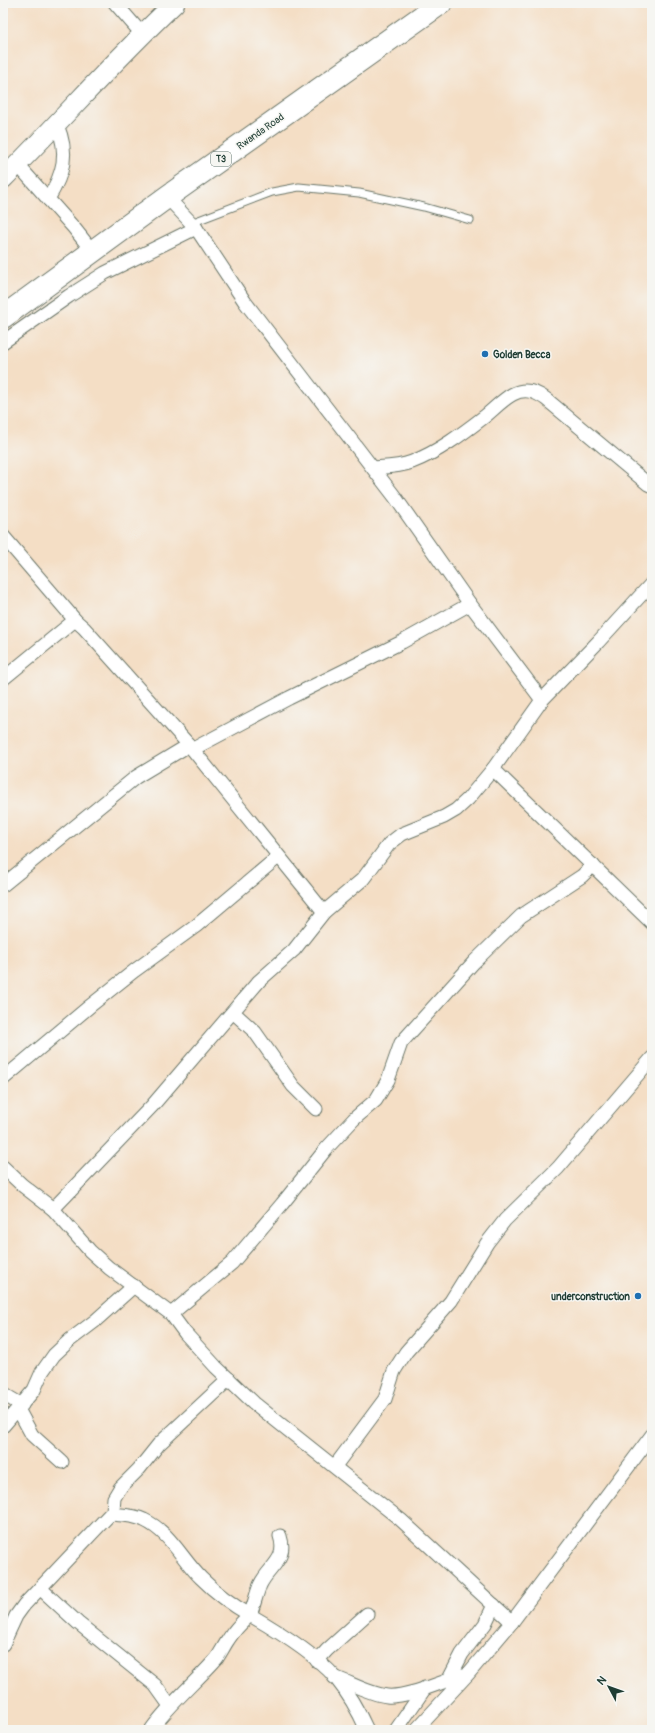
<svg xmlns="http://www.w3.org/2000/svg" width="655" height="1733" viewBox="0 0 655 1733" font-family="Pangolin,sans-serif">
	<rect width="100%" height="100%" fill="#f6f6f2"/>
	<filter id="ink" filterUnits="userSpaceOnUse"><feTurbulence type="fractalNoise" baseFrequency=".025" numOctaves="2"/><feDisplacementMap in="SourceGraphic" scale="8" xChannelSelector="R" yChannelSelector="G"/><feConvolveMatrix kernelMatrix="1 2 1 2 8 2 1 2 1" color-interpolation-filters="sRGB"/></filter>
	<filter id="wash" filterUnits="userSpaceOnUse"><feTurbulence type="fractalNoise" baseFrequency=".012" numOctaves="4" result="noise"/><feDisplacementMap in="SourceGraphic" scale="16" xChannelSelector="R" yChannelSelector="G"/><feGaussianBlur stdDeviation="0.9" result="paint"/><feColorMatrix in="noise" values="0 0 0 0 0 0 0 0 0 0 0 0 0 0 0 0 0 1.4 0 .05"/><feComposite in="paint" operator="in"/></filter>
	<g filter="url(#wash)">
		<rect width="100%" height="100%" fill="#f4dec5"/>
	</g>
	<g filter="url(#ink)">
		<g fill="none" stroke-linecap="round" stroke-linejoin="round">
			<defs>
				<path id="lane" d="M191,223l81,-31 27,-5 60,6 65,14 46,13"/>
				<g id="street">
					<path d="M115,3l27,31"/>
					<path d="M17,164l57,64 19,24"/>
					<path d="M167,197l29,31 49,74 150,195 75,107 72,96"/>
					<path d="M48,199c16,-26 21,-46 9,-74"/>
					<path d="M3,342l66,-46 36,-23 91,-45"/>
					<path d="M373,468c13,-1 26,-1 39,-6 26,-10 50,-28 72,-45 9,-7 19,-18 29,-23 12,-6 22,-3 33,5l102,85 4,2"/>
					<path d="M3,536l72,84 9,8 105,117 135,167"/>
					<path d="M3,679l72,-59"/>
					<path d="M193,749l96,-51 113,-56 68,-38"/>
					<path d="M493,769l159,154"/>
					<path d="M3,885l133,-108 53,-32"/>
					<path d="M233,1012l22,20 38,54 23,23"/>
					<path d="M3,1079l87,-73 44,-35 62,-45 82,-69"/>
					<path d="M3,1167l19,18 31,24 37,42 19,17 62,46 14,19 31,34 38,36 147,117 111,102"/>
					<path d="M53,1209l99,-103 107,-125 35,-31 30,-38 39,-33 26,-35 13,-10 42,-17 12,-7 12,-11 25,-30 49,-69 56,-58 54,-59"/>
					<path d="M171,1314l61,-51 50,-59 44,-55 28,-30 22,-19 12,-20 13,-37 73,-81 47,-46 61,-40 11,-11"/>
					<path d="M3,1394l19,11"/>
					<path d="M18,1409l14,26 30,27"/>
					<path d="M3,1426l31,-36 8,-18 12,-17 16,-15 25,-19 39,-35"/>
					<path d="M335,1466l50,-67 9,-28 12,-19 45,-51 36,-58 18,-23 53,-52 94,-110"/>
					<path d="M111,1514c11,1 23,1 33,6 26,12 37,38 57,58 13,13 33,28 49,37 4,-10 6,-20 10,-30 9,-19 28,-25 20,-49"/>
					<path d="M40,1588l38,35 77,62 15,21"/>
					<path d="M3,1644l13,-28 8,-11 89,-94 1,-13 6,-10 19,-19 20,-25 70,-65"/>
					<path d="M317,1661l10,-11 40,-36"/>
					<path d="M334,1677c17,6 35,17 53,19 21,2 58,-16 80,-22"/>
					<path d="M449,1679l13,-25 23,-30 9,-19"/>
					<path d="M151,1730c19,-27 44,-47 66,-72 4,-6 7,-12 11,-18 6,-10 14,-18 22,-25 26,15 66,40 85,62 13,16 24,35 32,53"/>
					<path d="M396,1730l29,-42"/>
					<path d="M416,1730l52,-56 44,-52 140,-187"/>
				</g>
				<path id="secondary" d="M3,179c58,-58 112,-120 172,-176"/>
				<path id="highway" d="M3,317l164,-120 274,-194"/>
			</defs>
			<use href="#lane" stroke="#6a7567" stroke-width="9"/>
			<use href="#street" stroke="#6a7567" stroke-width="15"/>
			<use href="#secondary" stroke="#6a7567" stroke-width="21"/>
			<use href="#highway" stroke="#6a7567" stroke-width="24"/>
			<use href="#lane" stroke="#fff" stroke-width="7"/>
			<use href="#street" stroke="#fff" stroke-width="13"/>
			<use href="#secondary" stroke="#fff" stroke-width="19"/>
			<use href="#highway" stroke="#fff" stroke-width="22"/>
		</g>
	</g>
	<g fill="#1f6fb2" stroke="#f6f6f2" stroke-width="1.5">
		<circle cx="485" cy="354" r="4"/>
		<circle cx="638" cy="1296" r="4"/>
	</g>
	<g text-anchor="middle" stroke-width="3" stroke-linejoin="round" paint-order="stroke">
		<rect fill="#f6f6f2" stroke="#60746d" stroke-width="1" x="211" y="152" width="20" height="14" rx="3"/>
		<g font-size="9" font-weight="bold" fill="#1f3d34">
			<text x="221" y="162">T3</text>
		</g>
		<g font-size="10" fill="#1f3d34" stroke="#f6f6f2">
			<text transform="translate(260 131) rotate(-35)" y="4">Rwanda Road</text>
		</g>
		<g font-size="10" font-weight="bold" fill="#1f3d34" stroke="#f6f6f2" text-anchor="start">
			<text x="493" y="358">Golden Becca</text>
			<text x="630" y="1300" text-anchor="end">underconstruction</text>
		</g>
	</g>
	<rect width="655" height="1733" fill="none" stroke="#f6f6f2" stroke-width="16"/>
	<g transform="translate(609 1687) rotate(311)" stroke="#f6f6f2" stroke-width="3" paint-order="stroke">
	<path d="M0-3L7 15L0 10L-7 15Z" fill="#1f3d34"/>
	<text y="-6" font-size="11" font-weight="bold" text-anchor="middle" fill="#1f3d34">N</text>
	</g>
</svg>
